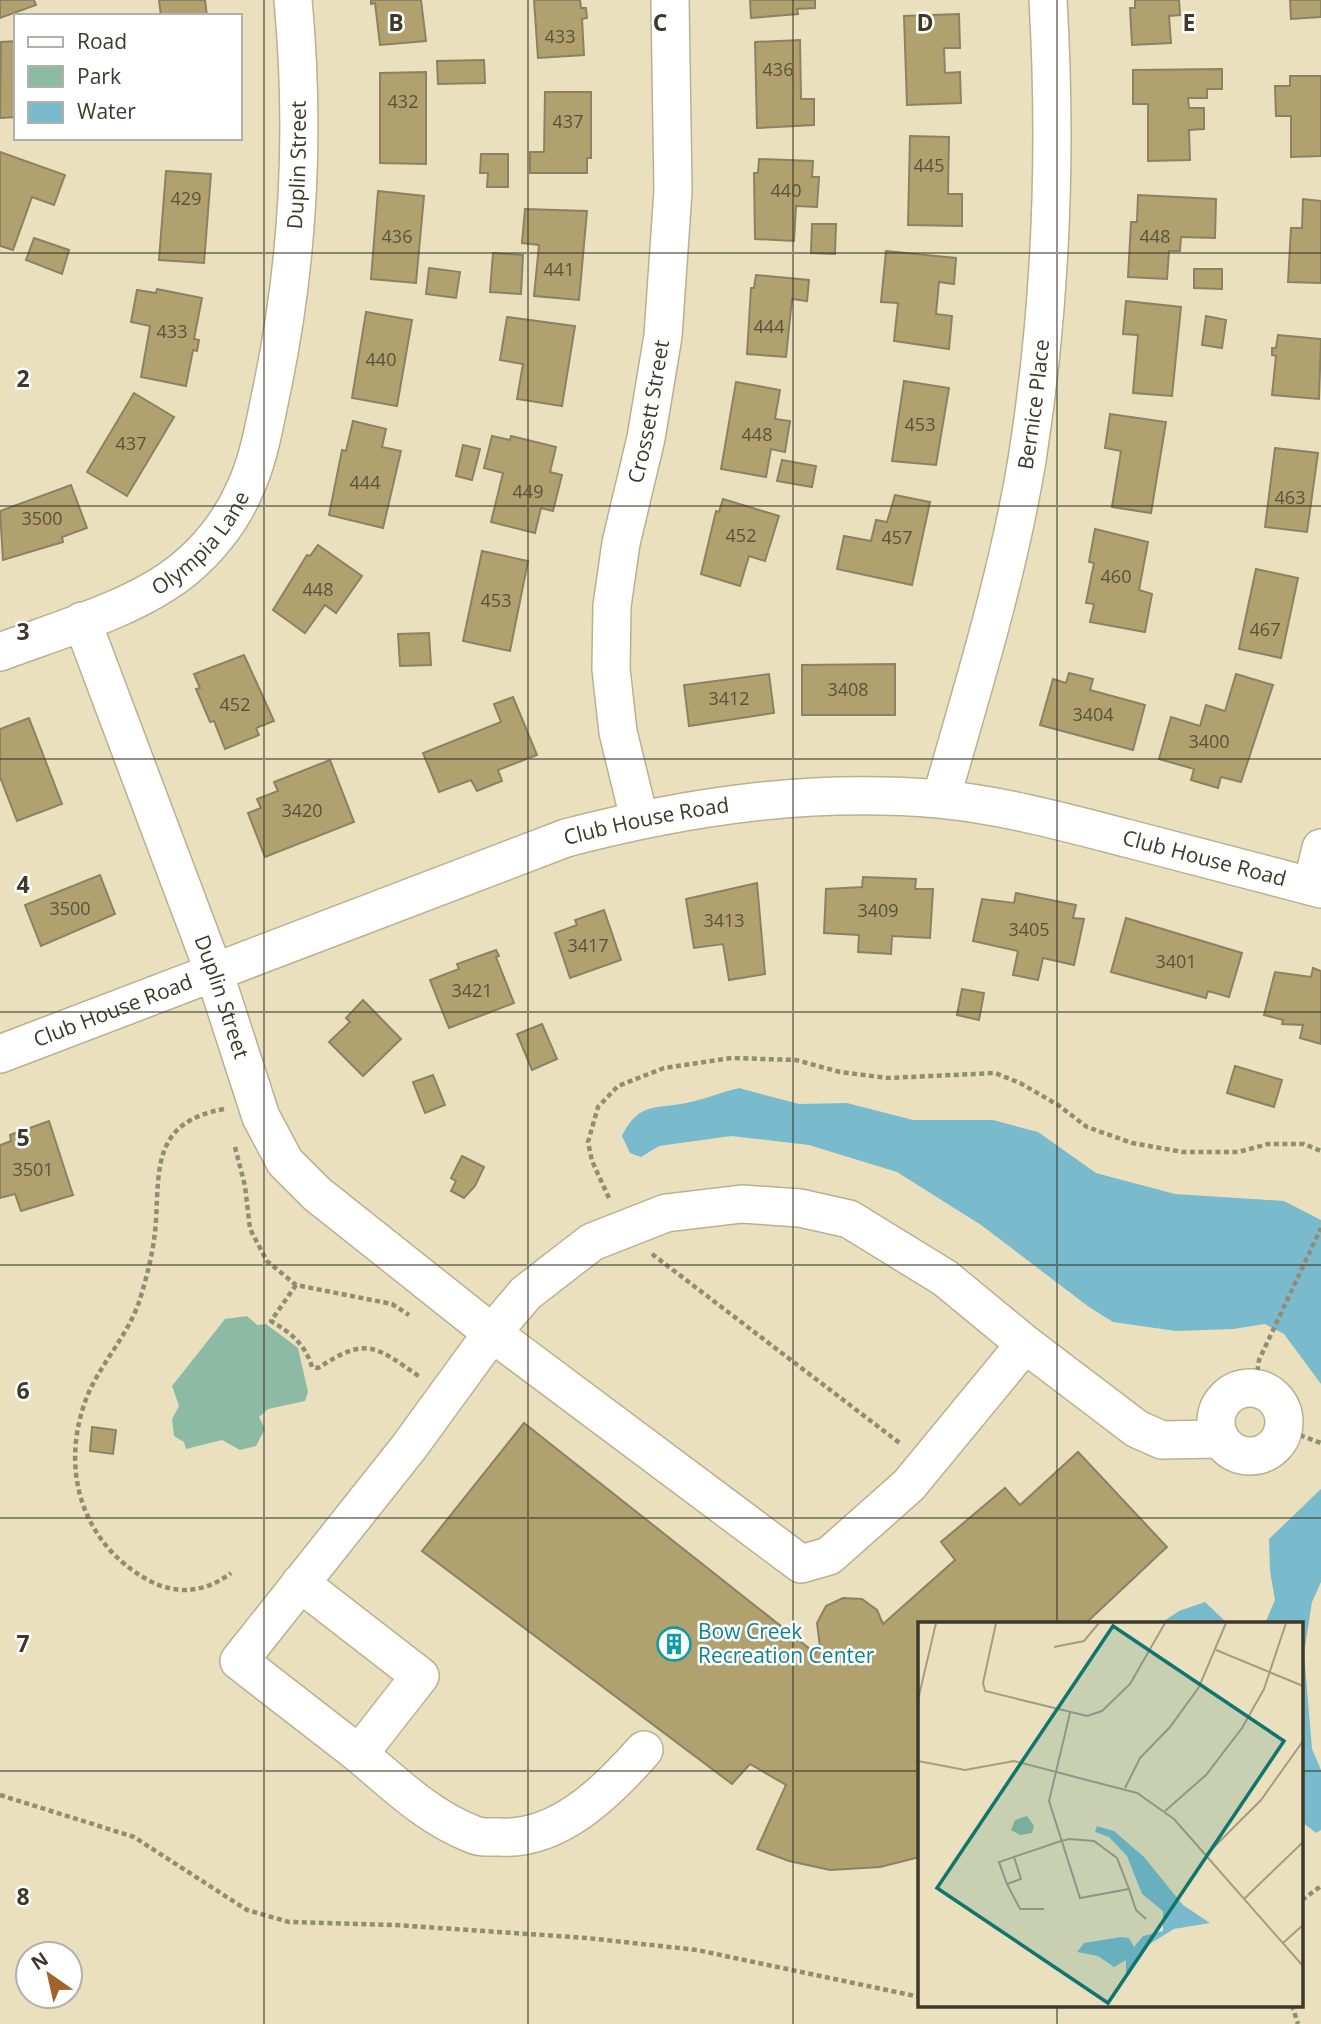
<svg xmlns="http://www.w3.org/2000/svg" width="1321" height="2024" viewBox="0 0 1321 2024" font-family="'Open Sans',sans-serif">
	<rect width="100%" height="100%" fill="#eae0be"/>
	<path fill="#8dbaa4" d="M247,1316l10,9 9,-1 32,24 10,44 -3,9 -37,8 -9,8 6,12 -9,17 -16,4 -18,-10 -36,9 -2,-7 -10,-6 -2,-17 7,-13 -7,-20 53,-67z"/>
	<g fill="#79bacd">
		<path d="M739,1088l60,16 48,-1 66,17h80l45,12 58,41 79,21 109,7 37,19v164l-37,-50 -19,-10 -32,5 -57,2 -63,-9 -24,-15 -108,-82 -84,-53 -88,-27 -78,-9 -72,10 -18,11 -11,-4 -8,-17c17,-36 36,-26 69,-34 16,-4 32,-10 48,-14z"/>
		<path d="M1321,1489v93l-9,20 -8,51 8,96 9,21v60l-5,3 -14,-11v-199h-37l10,-23 -5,-29 -1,-32z"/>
		<path d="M1205,1602l22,21h-66l18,-12z"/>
	</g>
	<g fill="#b0a16e" stroke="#8b8263" stroke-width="2">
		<path d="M0,0h34l2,5 -36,13z"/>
		<path d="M159,0h46l2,16h-46z"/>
		<path d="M371,0h50l5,41 -46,4 -5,-42 -4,1z"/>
		<path d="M534,0h46l1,8h5l1,10 -5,1 2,36 -46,3z"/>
		<path d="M750,0h65v8l-18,1 1,5 -47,4z"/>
		<path d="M1135,0h44l1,15 -11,1 2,27 -39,2 -2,-37h5z"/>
		<path d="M1290,0h31v17l-30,2z"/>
		<path d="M959,14l1,34h-16l1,25 15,-1 1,31 -54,2 -3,-89z"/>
		<path d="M800,40l1,59h13v26l-57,3 -2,-86z"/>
		<path d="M16,41v76l-16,1 1,-76z"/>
		<path d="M484,60l1,23 -47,1 -1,-23z"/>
		<path d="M1222,69v20h-15v9h-19l1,10h15v21l-15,1 1,30 -42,1v-57h-15v-34z"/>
		<path d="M426,72v92l-46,-1v-90z"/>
		<path d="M1290,76h31v80l-30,1v-41h-15l-1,-30h15z"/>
		<path d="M545,92h46v66h-4v15h-57v-21h14z"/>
		<path d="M910,136l39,1 -1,57h14v32l-54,-1z"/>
		<path d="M0,152l65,23 -11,30 -22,-8 -19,53 -13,-4z"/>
		<path d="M481,154h27v33h-21l1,-14h-8z"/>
		<path d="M759,159l54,2 -1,16h7l-2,30 -21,-1 -2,35 -39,-2 -1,-66h4z"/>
		<path d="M166,171l45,3 -7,89 -45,-3z"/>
		<path d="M378,191l46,5 -8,87 -45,-4z"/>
		<path d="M1138,195l78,4 -1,39 -34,-1 -1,14h-11l-2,28 -39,-2 3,-55h6z"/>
		<path d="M1303,199l18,2v82l-33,-1 3,-54h11z"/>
		<path d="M525,209l62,2 -8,89 -45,-4 5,-51 -17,-2z"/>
		<path d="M812,224h24l-1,30 -24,-1z"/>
		<path d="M34,238l35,12 -7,24 -36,-14z"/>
		<path d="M886,251l70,7 -2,26 -15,-2 -3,32 16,2 -3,33 -55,-8 4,-38 -17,-1z"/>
		<path d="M493,253l30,2 -2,39 -31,-2z"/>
		<path d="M429,268l31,4 -4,26 -30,-4z"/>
		<path d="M1194,269h28v20l-28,-1z"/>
		<path d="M756,275l53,5 -2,21 -15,-2 -6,58 -39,-3 4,-66h3z"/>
		<path d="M157,289l45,9 -8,41 5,1 -2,11 -4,-1 -7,36 -45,-9 9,-51 -19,-4 6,-32 19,3z"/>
		<path d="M1126,301l55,6 -9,89 -39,-3 5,-58 -15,-1z"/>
		<path d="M366,312l46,8 -15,86 -45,-8z"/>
		<path d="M1206,316l20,4 -4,28 -20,-3z"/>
		<path d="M507,317l68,9 -13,80 -45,-7 6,-35 -23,-4z"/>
		<path d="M1278,335l43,4 -2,60 -47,-4 4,-39 -4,-1v-7h4z"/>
		<path d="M904,381l45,7 -13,77 -44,-4z"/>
		<path d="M736,382l44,8 -5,29 15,2 -5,31 -14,-3 -5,28 -45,-8z"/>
		<path d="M134,393l40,24 -47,79 -40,-24z"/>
		<path d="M1110,414l56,8 -15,91 -39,-6 9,-56 -16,-3z"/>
		<path d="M353,421l33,8 -4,18 19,4 -18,77 -54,-13 13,-65 4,1z"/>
		<path d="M492,436l18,4 1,-4 45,11 -6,25 12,3 -9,36 -12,-3 -6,25 -44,-11 12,-49 -19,-5z"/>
		<path d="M463,445l17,4 -8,31 -16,-4z"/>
		<path d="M1275,448l43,5 -11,79 -42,-5z"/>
		<path d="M782,460l34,6 -4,21 -35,-6z"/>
		<path d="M71,485l16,43 -25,9 1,5 -60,18 -3,-49z"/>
		<path d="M895,495l35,7 -18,83 -75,-16 7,-33 27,5 5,-21 11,2z"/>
		<path d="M723,499l56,17 -14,45 -16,-5 -9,30 -39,-12 15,-63 3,1z"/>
		<path d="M1095,529l53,13 -9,48 13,4 -7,38 -55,-10 4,-18 -8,-1 8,-40 -5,-1z"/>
		<path d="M318,545l44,31 -26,37 -11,-8 -20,28 -32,-23 34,-55 3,1z"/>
		<path d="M482,551l46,10 -18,90 -47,-10z"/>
		<path d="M1256,569l42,9 -17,80 -42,-9z"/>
		<path d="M429,633l2,32 -31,1 -2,-32z"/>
		<path d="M244,655l30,66 -18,7 3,7 -34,14 -11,-28 -4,1 -14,-33 4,-1 -6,-14z"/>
		<path d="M895,664v51h-93v-50z"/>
		<path d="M1069,673l24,6 -3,11 55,15 -12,45 -93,-25 13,-46 13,4z"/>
		<path d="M769,674l5,39 -85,13 -5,-41z"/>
		<path d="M1236,674l37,11 -32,97 -20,-5 -3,11 -27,-8 3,-11 -35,-10 12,-42 29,9 6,-21 19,6z"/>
		<path d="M513,697l24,58 -39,15 4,11 -25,10 -6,-11 -32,12 -16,-39 78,-31 -7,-18z"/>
		<path d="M29,718l33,86 -45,17 -17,-44v-48z"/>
		<path d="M330,760l24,62 -89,35 -17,-44 13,-5 -4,-9 21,-8 -4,-9z"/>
		<path d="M100,875l15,39 -74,32 -16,-41z"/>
		<path d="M863,877l53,2 -1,10h18l-3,49 -38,-2 -1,18 -33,-2 1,-17 -35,-2 2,-44 36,-2z"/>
		<path d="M757,883l8,91 -36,6 -6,-36 -29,4 -8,-49z"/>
		<path d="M1016,893l60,12 -3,13 11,1 -10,46 -31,-7 -5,22 -25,-5 5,-24 -45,-10 9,-42 32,4z"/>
		<path d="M604,910l17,50 -51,18 -15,-45 22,-8 -2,-5z"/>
		<path d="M1126,918l116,35 -13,44 -21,-6 -2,7 -95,-26z"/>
		<path d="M496,950l3,6 -3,1 18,46 -65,25 -19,-48 29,-11 -2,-5z"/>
		<path d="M1313,968l8,3v73l-21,-6 3,-13 -21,-1 1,-4 -19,-5 11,-43 36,5z"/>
		<path d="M962,989l22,4 -5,27 -22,-5z"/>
		<path d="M363,1000l38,39 -38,37 -34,-34 21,-20 -4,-4z"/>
		<path d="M542,1024l15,35 -25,11 -15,-36z"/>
		<path d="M1235,1066l47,14 -8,27 -47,-14z"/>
		<path d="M433,1075l12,30 -20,8 -12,-31z"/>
		<path d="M49,1121l24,74 -52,16 -6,-17 -15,4v-53l11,-4 -1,-6z"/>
		<path d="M462,1156l22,11 -9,19 -11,12 -13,-7 5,-10 -5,-3z"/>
		<path d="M524,1423l291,230 5,-6 -3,-24 9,-17 17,-8 19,1 15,11 6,14 72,-64 -14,-18 64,-54 15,17 58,-53 89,95 -81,76h-166v234l-40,10 -50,3 -41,-9 -32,-12 29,-64 -36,-21 -18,20 -310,-233z"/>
		<path d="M92,1427l24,3 -3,24 -23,-3z"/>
	</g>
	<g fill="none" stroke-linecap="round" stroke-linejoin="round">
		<defs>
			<g id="minor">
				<path id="s1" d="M82,621l132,351 47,145 24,45 32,32 175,139 309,231 28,-8 80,-71 116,-141 112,85 25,11 58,-1"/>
				<path id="s2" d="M0,652c58,-22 135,-43 183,-82 25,-20 48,-49 61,-79 16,-33 21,-71 29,-107 26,-127 32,-255 20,-384"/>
				<path id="s3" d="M941,799c32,-112 67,-224 86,-339 24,-152 30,-306 21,-460"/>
				<path id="s4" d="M639,818l-21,-86 -7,-63 1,-63 9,-63 25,-105 17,-102 10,-145 -3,-191"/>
				<path d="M1312,886l9,-38"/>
				<path id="s5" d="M0,1054l566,-216c122,-32 246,-50 373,-39 63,6 125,23 187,39 65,17 130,34 195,51"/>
				<circle cx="1250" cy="1422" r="34"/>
				<path d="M300,1583l120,93 -61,78 -120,-93 170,-214 83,-114 34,-40 66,-51 74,-29 76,-9 58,4 49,11 96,59 80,66"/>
				<path d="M359,1754c36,30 69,63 113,80 8,4 18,3 27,3 59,4 108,-45 145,-87"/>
			</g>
		</defs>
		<use href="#minor" stroke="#bab090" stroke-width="40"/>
		<g stroke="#938c74" stroke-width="4.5" stroke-dasharray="5 3.5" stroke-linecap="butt">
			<path d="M224,1109c-70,13 -65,56 -68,112 -2,28 -8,52 -16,78 -12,38 -43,68 -55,103 -25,70 -2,142 63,178 29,16 58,12 83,-7"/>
			<path d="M235,1147l10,39 5,43 17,32 29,24 96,19 17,11"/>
			<path d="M609,1198l-17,-37 -4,-19 10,-35 20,-21 46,-18 68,-10 64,2 44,12 48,6 107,-5 25,10 38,22 29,22 45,16 51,9h55l30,-8h36l17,7"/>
			<path d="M652,1254l249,190"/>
			<path d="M296,1285l-25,36c20,12 34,23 41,46l6,1c49,-32 57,-22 102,9"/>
			<path d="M1255,1388l4,-28 62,-132"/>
			<path d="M1284,1429l37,14"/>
			<path d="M0,1795l134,42 113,73 42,12 106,3 192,13 110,12 223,47"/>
			<path d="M1302,1900l19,-14"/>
			<path d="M1292,2005l6,19"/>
		</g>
		<use href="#minor" stroke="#fff" stroke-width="37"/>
	</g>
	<path fill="none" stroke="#3d392b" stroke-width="2" stroke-opacity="0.55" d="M264,0v2024M528,0v2024M793,0v2024M1057,0v1623M0,253h1321M0,506h1321M0,759h1321M0,1012h1321M0,1265h1321M0,1518h1321M0,1771h920M1302,1771h19M1057,2005v19"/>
	<defs>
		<symbol id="building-ring" viewBox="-11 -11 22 22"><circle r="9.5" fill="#fff" stroke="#0f9aa8" stroke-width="1.5"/><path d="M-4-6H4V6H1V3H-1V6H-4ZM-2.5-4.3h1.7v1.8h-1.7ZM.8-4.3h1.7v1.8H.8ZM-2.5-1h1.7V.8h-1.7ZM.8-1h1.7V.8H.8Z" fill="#0f9aa8"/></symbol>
	</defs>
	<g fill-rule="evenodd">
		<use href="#building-ring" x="655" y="1625" width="38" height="38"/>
	</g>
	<g text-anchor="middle" stroke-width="5" stroke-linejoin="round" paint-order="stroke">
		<g font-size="18" fill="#5a533c">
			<text x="560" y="43">433</text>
			<text x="778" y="76">436</text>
			<text x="403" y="108">432</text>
			<text x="568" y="128">437</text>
			<text x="929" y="172">445</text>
			<text x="786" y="197">440</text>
			<text x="186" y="205">429</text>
			<text x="397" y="243">436</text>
			<text x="1155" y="243">448</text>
			<text x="559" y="276">441</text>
			<text x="769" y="333">444</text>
			<text x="172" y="338">433</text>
			<text x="381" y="366">440</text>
			<text x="920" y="431">453</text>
			<text x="757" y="441">448</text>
			<text x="131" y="450">437</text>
			<text x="365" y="489">444</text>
			<text x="528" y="498">449</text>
			<text x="1290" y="504">463</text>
			<text x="42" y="525">3500</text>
			<text x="741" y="542">452</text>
			<text x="897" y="544">457</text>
			<text x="1116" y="583">460</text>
			<text x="318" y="596">448</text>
			<text x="496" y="607">453</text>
			<text x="1265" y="636">467</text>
			<text x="848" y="696">3408</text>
			<text x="729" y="705">3412</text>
			<text x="235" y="711">452</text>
			<text x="1093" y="721">3404</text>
			<text x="1209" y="748">3400</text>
			<text x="302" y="817">3420</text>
			<text x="70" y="915">3500</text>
			<text x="878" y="917">3409</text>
			<text x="724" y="927">3413</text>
			<text x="1029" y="936">3405</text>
			<text x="588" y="952">3417</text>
			<text x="1176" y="968">3401</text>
			<text x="472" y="997">3421</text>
			<text x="33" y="1176">3501</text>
		</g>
		<g font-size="21" fill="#3d392b" stroke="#fff">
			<text dy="7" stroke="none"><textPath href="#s2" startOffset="634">Duplin Street</textPath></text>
			<text dy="7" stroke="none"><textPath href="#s3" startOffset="406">Bernice Place</textPath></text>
			<text dy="7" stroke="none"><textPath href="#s4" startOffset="413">Crossett Street</textPath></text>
			<text dy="7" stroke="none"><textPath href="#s2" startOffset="233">Olympia Lane</textPath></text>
			<text dy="7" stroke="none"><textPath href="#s5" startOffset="688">Club House Road</textPath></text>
			<text dy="7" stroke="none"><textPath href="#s5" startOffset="1255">Club House Road</textPath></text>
			<text dy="7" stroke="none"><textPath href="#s1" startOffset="401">Duplin Street</textPath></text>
			<text dy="7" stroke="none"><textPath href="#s5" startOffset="121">Club House Road</textPath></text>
		</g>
		<g font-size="21" fill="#0d838f" stroke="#fff" text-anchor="start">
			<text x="698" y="1639">Bow Creek<tspan x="698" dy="24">Recreation Center</tspan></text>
		</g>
	</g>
	<g transform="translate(918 1622)">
		<rect width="385" height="385" fill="#eae0be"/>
		<path d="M109,194l7,10 -2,7 -12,2 -9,-5 4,-10z" fill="#8dbaa4"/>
		<path d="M179,204l17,5 30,26 39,48 27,18 -36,6 -31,19 -17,30v-18l-12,7 -16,-11 -21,-4 7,-9 37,-6 8,1 5,9 9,-11 20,-5v-20l-21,-17 -15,-38 -18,-19 -14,-5z" fill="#79bacd"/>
		<path fill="none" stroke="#a59d83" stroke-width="2" d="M78,1l-13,60 2,8 102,25 15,-5 28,-27 35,-61M136,25l30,-6 15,-18M298,28l87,36M0,78l18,-77M152,91l-21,88 31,97 49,-9 7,21 10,9M0,139l47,9 49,-9 123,32 37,26 129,147M207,166l15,-30 30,-31 29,-40 27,-64M247,189l41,-36 36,-47 22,-39 22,-66M288,233l55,-55 42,-59M96,235l7,22 -14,5 -8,-22 62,-21 8,-2 25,2 23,17 12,31M89,262l13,25h24M326,277l59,-57M365,321l20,-18"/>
		<path fill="#0f766e" fill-opacity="0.15" stroke="#0f766e" stroke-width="3.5" d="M195,4l171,115 -176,262 -171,-115z"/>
		<rect width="385" height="385" fill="none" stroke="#3d392b" stroke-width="3.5"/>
	</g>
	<g font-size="23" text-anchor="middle" font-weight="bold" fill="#3d392b" stroke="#fff" stroke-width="5" stroke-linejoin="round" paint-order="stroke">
		<text x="396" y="31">B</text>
		<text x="660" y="31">C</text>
		<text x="925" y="31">D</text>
		<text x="1189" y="31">E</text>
		<text x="23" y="387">2</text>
		<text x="23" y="640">3</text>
		<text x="23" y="893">4</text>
		<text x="23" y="1146">5</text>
		<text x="23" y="1399">6</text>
		<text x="23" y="1652">7</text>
		<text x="23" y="1905">8</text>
	</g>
	<rect x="14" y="14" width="228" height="126" fill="#ffffff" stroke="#b1b0aa" stroke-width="2"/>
	<rect x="28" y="37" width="35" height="10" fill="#ffffff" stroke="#b1b0aa" stroke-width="2"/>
	<text x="77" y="49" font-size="21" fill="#3d392b">Road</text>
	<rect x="28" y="66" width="35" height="21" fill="#8dbaa4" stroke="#b1b0aa" stroke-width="2"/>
	<text x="77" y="84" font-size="21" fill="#3d392b">Park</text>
	<rect x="28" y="102" width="35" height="21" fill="#79bacd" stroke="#b1b0aa" stroke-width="2"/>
	<text x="77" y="119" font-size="21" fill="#3d392b">Water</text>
	<g transform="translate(49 1975) rotate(326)"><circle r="33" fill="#ffffff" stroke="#b1b0aa" stroke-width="2"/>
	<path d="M0-5L12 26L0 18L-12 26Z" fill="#a16527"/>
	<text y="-10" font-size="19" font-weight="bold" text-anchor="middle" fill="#3d392b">N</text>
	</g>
</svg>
